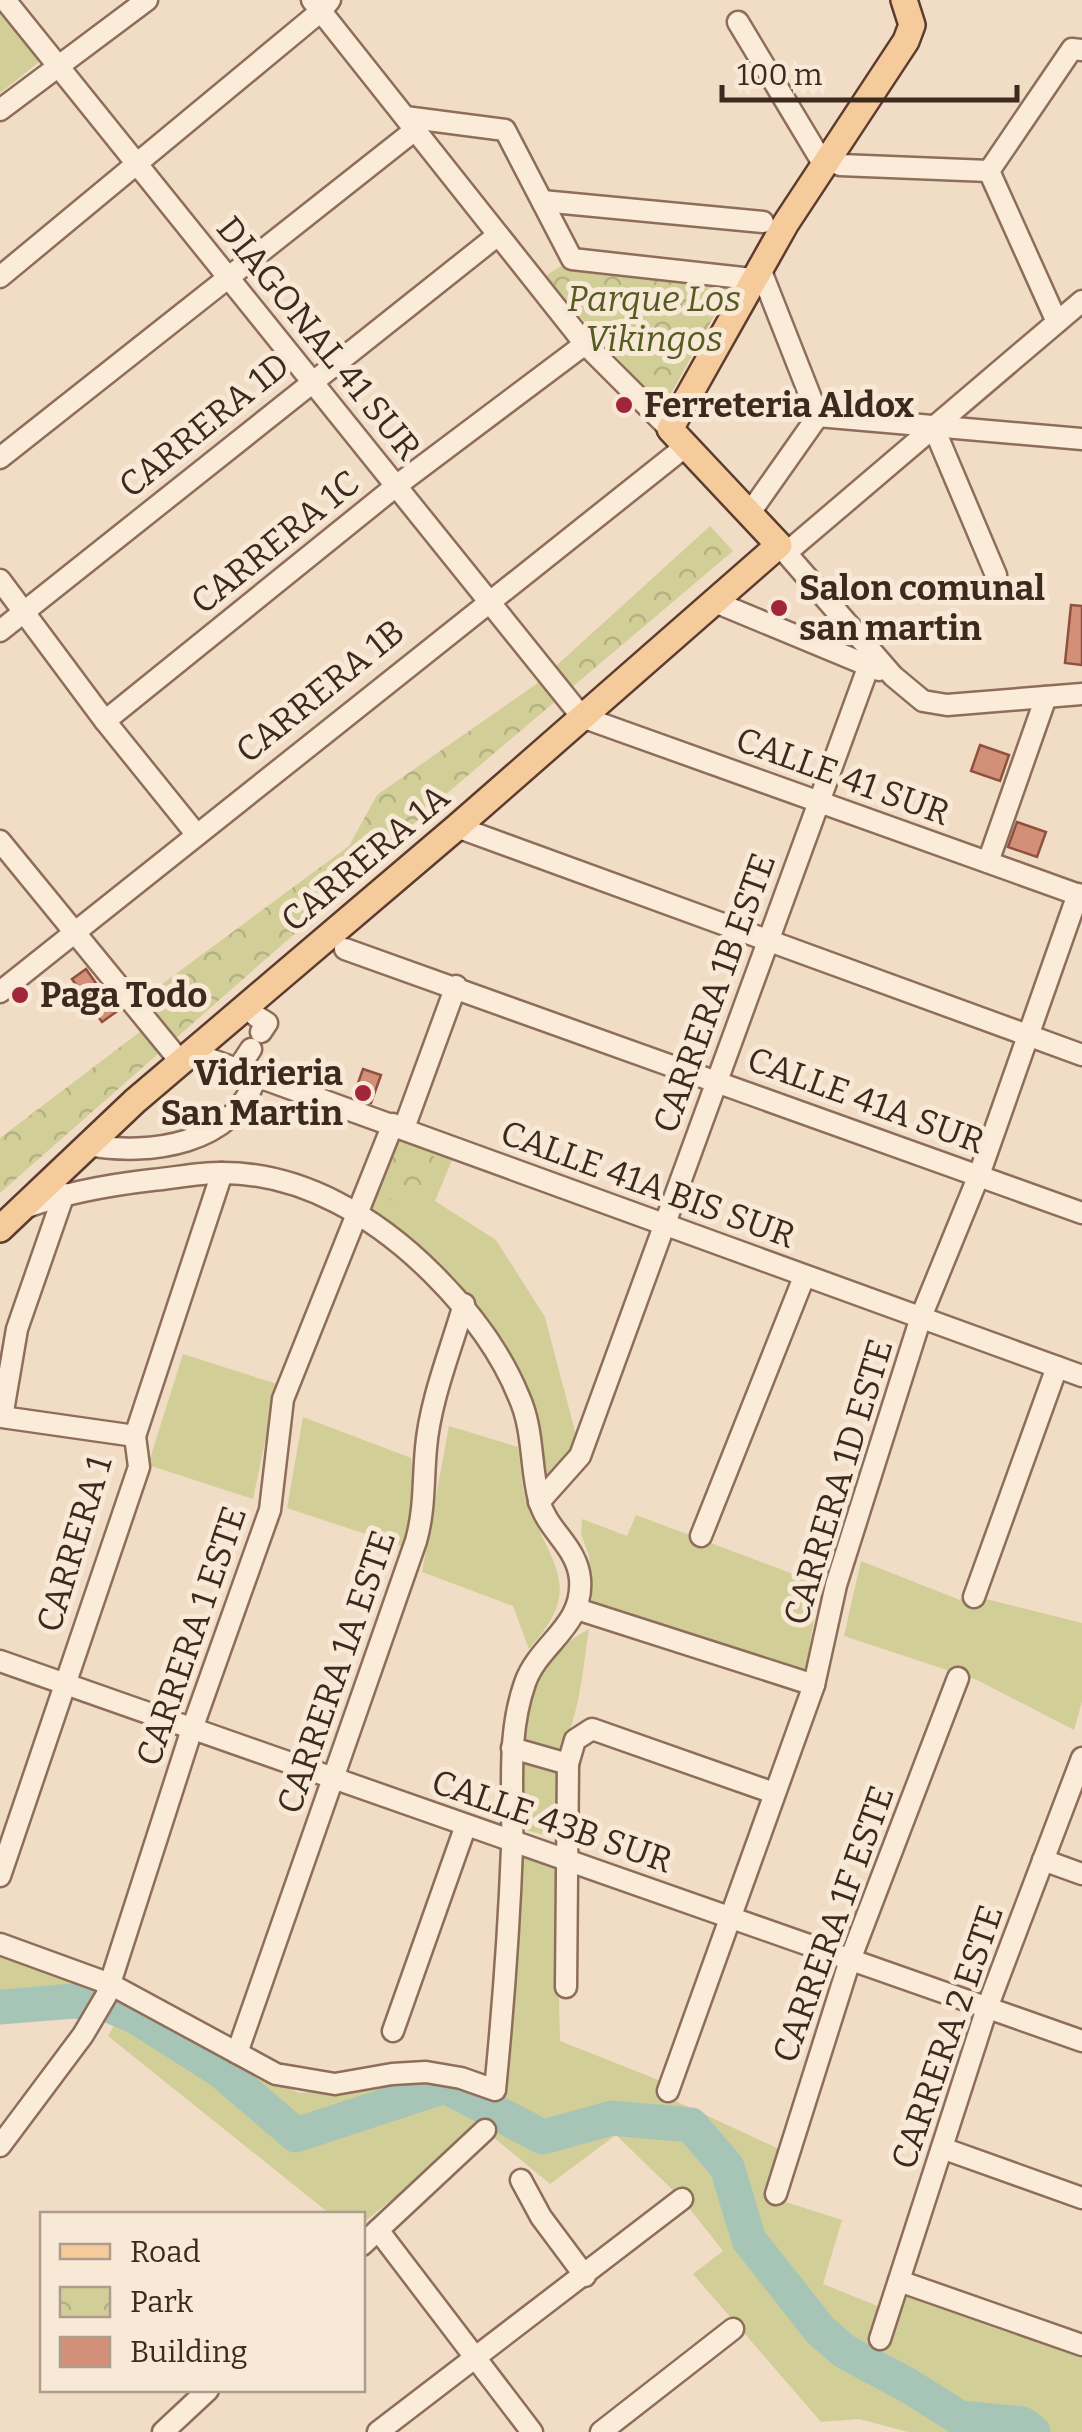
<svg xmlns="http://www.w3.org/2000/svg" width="1082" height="2432" viewBox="0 0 1082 2432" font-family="Bitter,serif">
	<defs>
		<pattern id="park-crowns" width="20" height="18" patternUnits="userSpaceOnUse" patternTransform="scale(2.5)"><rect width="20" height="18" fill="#d1ce98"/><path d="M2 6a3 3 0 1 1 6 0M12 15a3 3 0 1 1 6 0" fill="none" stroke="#b4b183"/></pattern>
	</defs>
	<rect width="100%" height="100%" fill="#f1ddc6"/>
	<g fill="#d1ce98">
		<path d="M0,9l39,53 -39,31z"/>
		<path d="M396,1136l57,22 -18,43 61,39 49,77 34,130 -32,34c-25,-137 -70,-193 -180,-275z"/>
		<path d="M183,1354l94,30 -24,115 -105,-34z"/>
		<path d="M303,1417l108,41 5,47 -11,42 -118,-39z"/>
		<path d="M449,1426l69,21c4,21 2,41 11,61 27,63 53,82 0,141l-16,-43 -91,-34z"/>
		<path d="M636,1515l184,69 -15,90 -212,-64 -4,-54 -8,-22 1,-15 45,17z"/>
		<path d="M861,1561l99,39 6,-6 116,29v79l-8,28 -97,-50 -133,-44z"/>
		<path d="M589,1629c-5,29 -10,103 -32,122l-13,-1 -26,-11c4,-46 30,-89 71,-110z"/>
		<path d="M518,1761l41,11 -2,66 -40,-10z"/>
		<path d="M516,1855l40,15 4,171 101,40 8,17 110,51 -9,48 72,23 -19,64 77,31 7,-18 175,61v74h-174l-49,-13 -38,3 -128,-148 30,-23 -41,-52 -66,-64 -66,49 -69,-57 -118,96 -1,-9h-32l-222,-178 22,-38 92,57 77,38 144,-15 62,21z"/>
		<path d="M0,1952l94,37 8,-1 -23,30 -79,5z"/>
	</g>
	<g fill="url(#park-crowns)">
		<path d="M572,259l162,21 -71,128 -119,-131z"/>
		<path d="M710,526l23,25 -294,249 -114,107 -325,286v-55l153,-116 -14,-21 210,-155 28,-51 158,-110z"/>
		<path d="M401,1141l43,20 -24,52 -43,-19z"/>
	</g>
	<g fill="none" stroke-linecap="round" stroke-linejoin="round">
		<path stroke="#a7c5b7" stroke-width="35" d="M0,2007l73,-6 38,5 24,10 85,54 76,65 149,-49 98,51 69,-19 79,7 36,42 22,73 71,90 24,21 65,35 51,32 62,6 11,8"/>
	</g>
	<g fill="#d29079" stroke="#8f513e" stroke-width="2.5">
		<path d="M1071,605l11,1v59l-17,-2z"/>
		<path d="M980,745l29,10 -9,26 -29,-10z"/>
		<path d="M1017,822l29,10 -9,25 -29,-10z"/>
		<path d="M86,969l30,43 -14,10 -30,-43z"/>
		<path d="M363,1069l18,6 -10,28 -18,-6z"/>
	</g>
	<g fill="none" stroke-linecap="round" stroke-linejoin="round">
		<defs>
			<g id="minor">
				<path d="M5,0l577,717 500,179"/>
				<path d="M312,0l273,344 85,85"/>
				<path d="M738,22l86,143"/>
				<path d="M0,110l147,-110"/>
				<path d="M405,117l100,13 67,129 180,20"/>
				<path d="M840,165l149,6 83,-122 10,1"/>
				<path d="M989,171l68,151"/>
				<path d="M542,201l221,21"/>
				<path d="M759,266l59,150"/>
				<path d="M0,277l321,-266 9,-11"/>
				<path d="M818,416l264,23"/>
				<path d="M933,426l63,149"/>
				<path d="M0,458l415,-328"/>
				<path d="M749,514l69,-98"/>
				<path d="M779,545l114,131 30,25 24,4 135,-11"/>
				<path d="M786,553l296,-252"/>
				<path d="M0,580l105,141 92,114"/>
				<path d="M715,602l164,68"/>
				<path d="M0,631l498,-396"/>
				<path d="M105,721l291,-235 189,-142"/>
				<path d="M457,827l625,228"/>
				<path d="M0,841l180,220"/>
				<path d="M988,862l58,-165"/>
				<path d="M345,949l737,264"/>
				<path d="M0,992l686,-546"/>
				<path d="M256,1016l11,7 -6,9"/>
				<path d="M190,1052l892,324"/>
				<path d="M238,1069l13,-20"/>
				<path d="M404,1128l52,-142"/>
				<path d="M88,1145c61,11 147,0 168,-69"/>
				<path d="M64,1194l-47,135 -15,88 133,19"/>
				<path d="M539,1502l41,-46 289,-791"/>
				<path d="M701,1536l103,-259"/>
				<path d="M974,1597l83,-230"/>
				<path d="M577,1609l237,76"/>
				<path d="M0,1661l1082,380"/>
				<path d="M512,1748l56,16"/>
				<path d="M1043,1860l39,14"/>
				<path d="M0,1876l139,-409 -4,-31 87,-263"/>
				<path d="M0,1944l110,40 166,90 59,10 57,-10 34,-2 35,6 34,12c8,-81 14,-161 17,-242 2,-56 -6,-111 13,-165 14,-40 59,-56 55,-104 -3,-33 -33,-48 -41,-79 -9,-34 -5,-70 -20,-103 -19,-47 -51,-88 -86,-123 -56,-56 -131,-102 -213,-101 -23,0 -46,5 -68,7 -43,5 -85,12 -125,27"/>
				<path d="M566,1987l2,-223 7,-24 17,-11 182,64"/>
				<path d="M393,2031l73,-206"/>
				<path d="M237,2053l179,-512c9,-32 7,-61 10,-93 4,-48 25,-98 38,-144"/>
				<path d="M668,2091l146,-406 22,-100 85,-268 58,-142 99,-281"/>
				<path d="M0,2146l83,-111 23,-39 86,-267 78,-219 13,-111 110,-275"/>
				<path d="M942,2148l140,50"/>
				<path d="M521,2180l20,37 44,59"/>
				<path d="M776,2194l74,-234 108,-282"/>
				<path d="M378,2230l154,202"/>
				<path d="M362,2245l123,-115"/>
				<path d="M899,2281l183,64"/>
				<path d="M880,2339l107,-331 95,-250"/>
				<path d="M163,2432l45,-42"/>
				<path d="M378,2432l304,-233"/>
				<path d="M601,2432l132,-103"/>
			</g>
			<path id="major" d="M0,1229l135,-128 322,-274 322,-282 -109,-116 116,-206 120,-182 6,-16 -8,-25"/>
		</defs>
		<use href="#minor" stroke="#8e6d5a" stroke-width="25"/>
		<use href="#major" stroke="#5c3c2e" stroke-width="30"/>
		<use href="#minor" stroke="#fbecda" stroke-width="20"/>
		<use href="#major" stroke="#f6cb9c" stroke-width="25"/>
	</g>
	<g fill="#a2263b" stroke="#f8e9d6" stroke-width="4">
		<circle cx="624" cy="405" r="10"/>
		<circle cx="779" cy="608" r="10"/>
		<circle cx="20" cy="995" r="10"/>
		<circle cx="363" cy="1093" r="10"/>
	</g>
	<g text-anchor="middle" stroke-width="10" stroke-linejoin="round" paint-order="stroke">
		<g font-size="35" font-style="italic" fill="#565b24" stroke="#f8e9d6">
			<text x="654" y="311">Parque Los<tspan x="654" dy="40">Vikingos</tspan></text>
		</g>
		<g font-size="35" fill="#3e291f" stroke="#f8e9d6">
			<text transform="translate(319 338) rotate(51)" y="12">DIAGONAL 41 SUR</text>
			<text transform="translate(204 425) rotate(-39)" y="12">CARRERA 1D</text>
			<text transform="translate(275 542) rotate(-39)" y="12">CARRERA 1C</text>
			<text transform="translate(320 691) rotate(-39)" y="12">CARRERA 1B</text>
			<text transform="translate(843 776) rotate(20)" y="12">CALLE 41 SUR</text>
			<text transform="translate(365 858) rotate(-40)" y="12">CARRERA 1A</text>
			<text transform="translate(714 993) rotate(-70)" y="12">CARRERA 1B ESTE</text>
			<text transform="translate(866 1100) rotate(20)" y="12">CALLE 41A SUR</text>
			<text transform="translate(648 1184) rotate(20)" y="12">CALLE 41A BIS SUR</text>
			<text transform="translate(838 1482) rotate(-73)" y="12">CARRERA 1D ESTE</text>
			<text transform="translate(74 1544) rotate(-73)" y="12">CARRERA 1</text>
			<text transform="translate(191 1636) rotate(-71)" y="12">CARRERA 1 ESTE</text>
			<text transform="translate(336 1672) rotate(-71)" y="12">CARRERA 1A ESTE</text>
			<text transform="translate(552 1821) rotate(19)" y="12">CALLE 43B SUR</text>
			<text transform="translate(833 1924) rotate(-70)" y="12">CARRERA 1F ESTE</text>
			<text transform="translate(947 2037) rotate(-71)" y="12">CARRERA 2 ESTE</text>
		</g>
		<g font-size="35" font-weight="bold" fill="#3e291f" stroke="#f8e9d6" text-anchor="start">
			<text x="644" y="417">Ferreteria Aldox</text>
			<text x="799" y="600">Salon comunal<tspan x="799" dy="40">san martin</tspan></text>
			<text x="40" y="1007">Paga Todo</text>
			<text x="343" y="1085" text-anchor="end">Vidrieria<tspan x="343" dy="40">San Martin</tspan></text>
		</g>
	</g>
	<rect x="40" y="2212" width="325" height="180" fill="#f8e9d6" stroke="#ae9c8d" stroke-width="2.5"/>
	<rect x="60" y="2244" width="50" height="15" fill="#f6cb9c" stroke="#ae9c8d" stroke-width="2.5"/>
	<text x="130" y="2262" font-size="30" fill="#3e291f">Road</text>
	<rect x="60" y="2287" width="50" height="30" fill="url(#park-crowns)" stroke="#ae9c8d" stroke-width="2.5"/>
	<text x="130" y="2312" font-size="30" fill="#3e291f">Park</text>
	<rect x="60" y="2337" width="50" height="30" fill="#d29079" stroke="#ae9c8d" stroke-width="2.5"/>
	<text x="130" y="2362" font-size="30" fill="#3e291f">Building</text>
	<path d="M722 85v15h295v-15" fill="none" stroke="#3e291f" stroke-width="5"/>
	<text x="737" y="85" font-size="30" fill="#3e291f" stroke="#f8e9d6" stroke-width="8" paint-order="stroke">100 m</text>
</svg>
